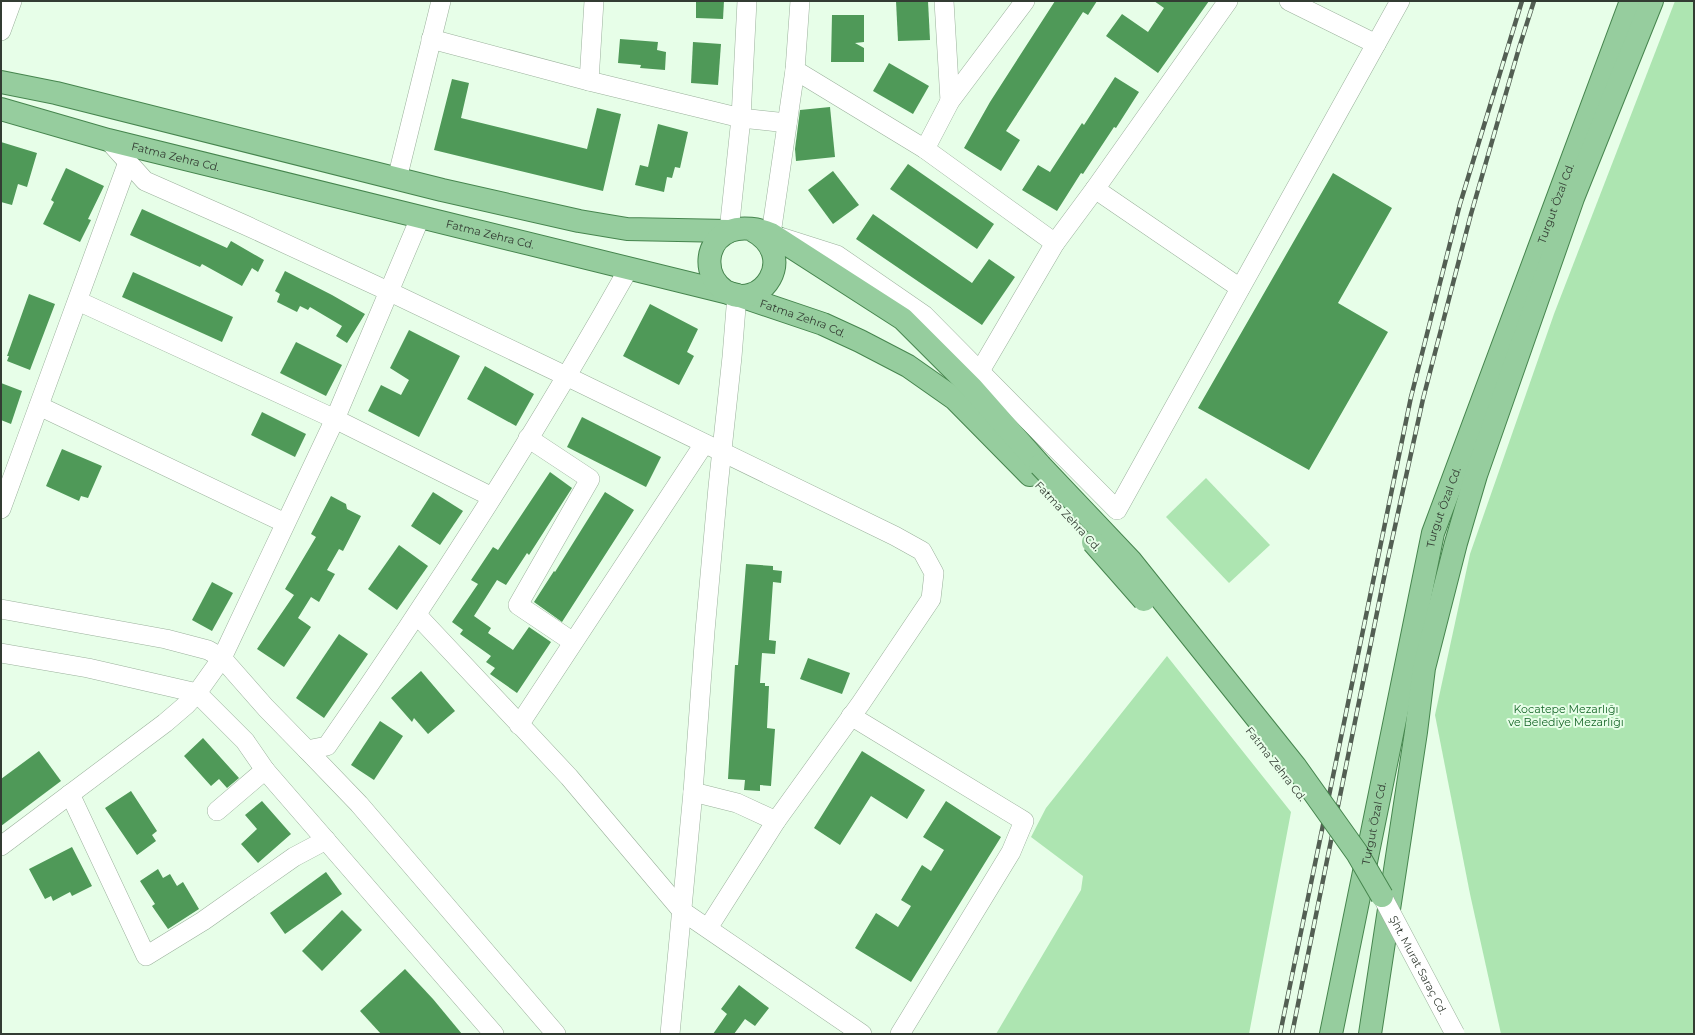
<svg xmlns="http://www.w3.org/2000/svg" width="1695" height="1035" viewBox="0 0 1695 1035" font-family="Montserrat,sans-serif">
	<rect width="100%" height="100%" fill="#e7fee8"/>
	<g fill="#ade5b1">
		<path d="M1675,1h19v1033h-193l-31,-140 -35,-179 35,-161 84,-240z"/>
		<path d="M1206,478l64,67 -41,38 -63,-66z"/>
		<path d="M1167,656l124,156 -42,222h-253l85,-144 2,-14 -52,-39 15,-29z"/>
	</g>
	<g fill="#4f9958">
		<path d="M696,1h28l-1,18 -27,-1z"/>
		<path d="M896,1h32l2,39 -32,1z"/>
		<path d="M1055,1h42l-9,14 -5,-3 -77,119 14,9 -19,31 -37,-23 26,-46z"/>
		<path d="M1154,1h55l-51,72 -52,-37 16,-22 26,18 16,-24z"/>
		<path d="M832,15h32v27l-9,1 9,5v14h-33z"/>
		<path d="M620,39l38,3 -1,8 9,2 -1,18 -25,-2 1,-3 -23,-2z"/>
		<path d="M693,42l28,2 -3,41 -27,-2z"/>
		<path d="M889,63l40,23 -16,28 -40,-23z"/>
		<path d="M1115,77l24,15 -23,36 -2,-1 -31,47 -2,-1 -24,38 -35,-21 16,-25 12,7 32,-49 2,2z"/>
		<path d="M452,79l17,4 -8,35 126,31 10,-41 24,6 -18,77 -169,-41z"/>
		<path d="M830,107l5,50 -39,4 -1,-12 5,-39z"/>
		<path d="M658,124l30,8 -8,36 -5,-1 -3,11 -5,-1 -3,15 -29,-7 5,-20 8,2z"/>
		<path d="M1,142l36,11 -10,34 -9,-3 -6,21 -11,-3z"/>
		<path d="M908,164l86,60 -17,25 -87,-60z"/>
		<path d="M66,168l38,18 -16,33 3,1 -11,22 -37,-18 11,-22 -3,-2z"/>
		<path d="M833,171l26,34 -26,19 -25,-34z"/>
		<path d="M1333,173l59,35 -54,95 50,29 -79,138 -111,-62z"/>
		<path d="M142,209l85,39 4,-7 33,19 -6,12 -6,-4 -10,18 -40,-22 -2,3 -70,-32z"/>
		<path d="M873,214l99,69 17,-24 26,18 -33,48 -126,-86z"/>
		<path d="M285,271l47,24 33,19 -18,29 -11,-7 6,-10 -32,-19 -2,3 -8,-4 -3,6 -20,-10 3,-8 -5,-3z"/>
		<path d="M133,272l100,45 -11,25 -100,-45z"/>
		<path d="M29,294l26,10 -25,66 -23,-9 2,-5h-2z"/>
		<path d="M650,304l48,25 -11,23 7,4 -15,29 -56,-29z"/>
		<path d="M409,330l51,26 -41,81 -51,-26 13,-26 20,10 8,-15 -19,-12z"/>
		<path d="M296,342l46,23 -16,31 -46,-23z"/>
		<path d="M485,366l49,28 -18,32 -49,-27z"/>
		<path d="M1,383l21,8 -11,33 -10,-4z"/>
		<path d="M262,412l44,22 -11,23 -44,-22z"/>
		<path d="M582,417l79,40 -15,30 -79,-40z"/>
		<path d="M62,449l40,17 -14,32 -7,-2 -2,5 -33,-15z"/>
		<path d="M550,472l22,16 -43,67 -2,-2 -21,32 -9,-5 -23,36 17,12 -3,5 25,17 16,-23 22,15 -34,51 -27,-19 5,-6 -9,-6 5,-6 -31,-22 3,-4 -11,-8 26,-38 -7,-4 22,-33 5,3z"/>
		<path d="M433,492l30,19 -23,34 -29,-19z"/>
		<path d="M605,492l29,18 -72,112 -28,-20 20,-31 1,1z"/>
		<path d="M331,496l15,8 1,5 14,7 -18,35 -4,-2 -12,21 8,4 -16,28 -8,-5 -13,21 13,9 -27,40 -27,-18 37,-54 -9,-6 31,-52 -5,-3z"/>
		<path d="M399,545l29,21 -31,44 -29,-21z"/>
		<path d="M746,564l27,2v4l9,1 -1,12 -8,-1 -4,58 7,1 -1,13 -13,-1 -2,30h5v3h4l-2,42 8,1 -4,57 -11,-1v6l-16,-1 1,-10 -17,-1 7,-114h3z"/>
		<path d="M212,582l21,11 -21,38 -20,-11z"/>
		<path d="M339,634l29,20 -44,64 -28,-20z"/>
		<path d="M808,658l42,15 -8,21 -42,-15z"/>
		<path d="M421,671l34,40 -27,23 -14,-16 -2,4 -21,-24z"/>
		<path d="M380,721l23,15 -29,44 -23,-15z"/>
		<path d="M203,738l36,40 -12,10 -8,-9 -8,7 -27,-30z"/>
		<path d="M39,751l22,30 -60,45v-47z"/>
		<path d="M862,751l63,39 -18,29 -36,-23 -31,49 -26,-17z"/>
		<path d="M131,791l26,40 -5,4 4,6 -19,14 -32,-47z"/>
		<path d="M262,801l29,33 -33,29 -17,-19 16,-15 -12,-14z"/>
		<path d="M946,801l55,36 -90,145 -56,-34 21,-35 22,14 13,-21 -10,-6 21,-35 9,6 13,-21 -21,-13z"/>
		<path d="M72,847l20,39 -20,10 -2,-4 -17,9 -2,-5 -6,3 -16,-30z"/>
		<path d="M158,869l5,9 7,-4 7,12 6,-4 16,27 -31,20 -16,-23 3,-2 -15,-23z"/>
		<path d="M326,872l16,22 -57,40 -15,-21z"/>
		<path d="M342,910l20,20 -40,41 -20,-20z"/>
		<path d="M405,969l28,30 29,35h-81l-21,-23z"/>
		<path d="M739,985l30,23 -14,18 -10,-7 -11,15h-21l14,-20 -6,-5z"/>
	</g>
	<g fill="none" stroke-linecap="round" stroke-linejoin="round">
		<defs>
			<g id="minor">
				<path d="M800,1l-5,69 -24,164 66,21 87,60 193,195 283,-509"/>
				<path d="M944,1l6,100"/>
				<path d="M1289,1l87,43"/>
				<path d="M1,31l11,-30"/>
				<path d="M431,39l158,42 152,37 46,5"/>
				<path d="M795,70l130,79 130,94"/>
				<path d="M589,81l5,-80"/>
				<path d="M108,140l37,41 100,44 145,67 176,84 329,160 27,15 12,22 -3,26 -70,104 -85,118 -68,107"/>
				<path d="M925,149l25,-48 75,-100"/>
				<path d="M397,179l44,-178"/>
				<path d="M1095,189l145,99"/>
				<path d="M729,231l12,-113 6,-117"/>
				<path d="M78,301l257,118 157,78"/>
				<path d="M980,371l75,-128 40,-54 133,-188"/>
				<path d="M39,406l246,117"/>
				<path d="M528,438l62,41 -72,126 55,37"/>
				<path d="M1,509l127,-347"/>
				<path d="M1,609l165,30 42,11 14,8 44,50 41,42 20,-4c108,-155 210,-314 302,-478"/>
				<path d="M417,615l152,162 113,134 180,123"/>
				<path d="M1,653l87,15 109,25 48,48 20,29 -48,41"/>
				<path d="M851,716l173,105 -13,31 -111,182"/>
				<path d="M519,725l185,-281"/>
				<path d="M307,750l52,54 197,230"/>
				<path d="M265,770l229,264"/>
				<path d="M693,792l44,11 39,18"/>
				<path d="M70,794l76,162 57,-35 91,-64 32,-17"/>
				<path d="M1,846l164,-123 21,-18 11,-12 25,-35 113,-239 85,-201"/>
				<path d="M670,1034l23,-242 12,-161 13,-144 14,-130 5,-62"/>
			</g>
			<g id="major">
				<path d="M1,82l55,11 386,97 137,31 48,8 102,2"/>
				<path id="s1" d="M1,109l107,31 629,155 86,29 37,17 48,25 47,33 75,76"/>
				<path d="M752,230c48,26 9,83 -27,61 -22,-15 -21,-49 5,-60 12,-5 30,-2 41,3l132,85 69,69 68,77"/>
				<path id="s2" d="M1331,1034l102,-501 198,-532"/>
				<path d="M1370,1034l46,-302 8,-64 32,-125 20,-68 97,-277 79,-197"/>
			</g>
		</defs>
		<use href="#minor" stroke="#9bb19c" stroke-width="20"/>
		<use href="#major" stroke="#46854e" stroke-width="24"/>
		<use href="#minor" stroke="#fff" stroke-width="19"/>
		<use href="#major" stroke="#96cd9e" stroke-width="22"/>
		<defs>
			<g id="rail">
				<path d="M1280,1034l131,-637 49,-193 62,-203"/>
				<path d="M1292,1034l95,-471 36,-164 48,-185 48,-166 15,-47"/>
			</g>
		</defs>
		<use href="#rail" stroke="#535f53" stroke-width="4.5"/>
		<use href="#rail" stroke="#e7fee8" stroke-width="3" stroke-dasharray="9" stroke-linecap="butt"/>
		<defs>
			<g id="minor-bridge">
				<path id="s3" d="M1382,896l73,138"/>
			</g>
			<g id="major-bridge">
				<path d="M1040,465l91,96 164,205 62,87 25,43"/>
				<path d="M1093,542l51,58"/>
			</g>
		</defs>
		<use href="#minor-bridge" stroke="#9bb19c" stroke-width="20" stroke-linecap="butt"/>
		<use href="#major-bridge" stroke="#46854e" stroke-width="24" stroke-linecap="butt"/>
		<use href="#minor-bridge" stroke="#fff" stroke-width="19"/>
		<use href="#major-bridge" stroke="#96cd9e" stroke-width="22"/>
	</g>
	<g text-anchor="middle" stroke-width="4" stroke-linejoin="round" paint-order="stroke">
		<g font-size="11" fill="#333c33" stroke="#e7fee8">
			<text dy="4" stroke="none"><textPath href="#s1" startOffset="181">Fatma Zehra Cd.</textPath></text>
			<text dy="4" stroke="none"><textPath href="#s2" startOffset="863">Turgut Özal Cd.</textPath></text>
			<text dy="4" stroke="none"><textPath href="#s1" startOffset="505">Fatma Zehra Cd.</textPath></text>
			<text dy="4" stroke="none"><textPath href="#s1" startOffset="829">Fatma Zehra Cd.</textPath></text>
			<text dy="4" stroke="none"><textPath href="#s2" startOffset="539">Turgut Özal Cd.</textPath></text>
			<text transform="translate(1068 516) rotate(47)" y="4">Fatma Zehra Cd.</text>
			<text transform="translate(1276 764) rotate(52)" y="4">Fatma Zehra Cd.</text>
			<text dy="4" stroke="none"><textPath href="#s2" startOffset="215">Turgut Özal Cd.</textPath></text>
			<text dy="4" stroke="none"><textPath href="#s3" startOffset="78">Şht. Murat Saraç Cd.</textPath></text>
		</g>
		<g font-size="11" fill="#156527" stroke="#e7fee8">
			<text x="1566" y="713">Kocatepe Mezarlığı<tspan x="1566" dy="13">ve Belediye Mezarlığı</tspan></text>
		</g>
	</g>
	<rect width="1695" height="1035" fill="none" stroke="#333c33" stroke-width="4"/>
</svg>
